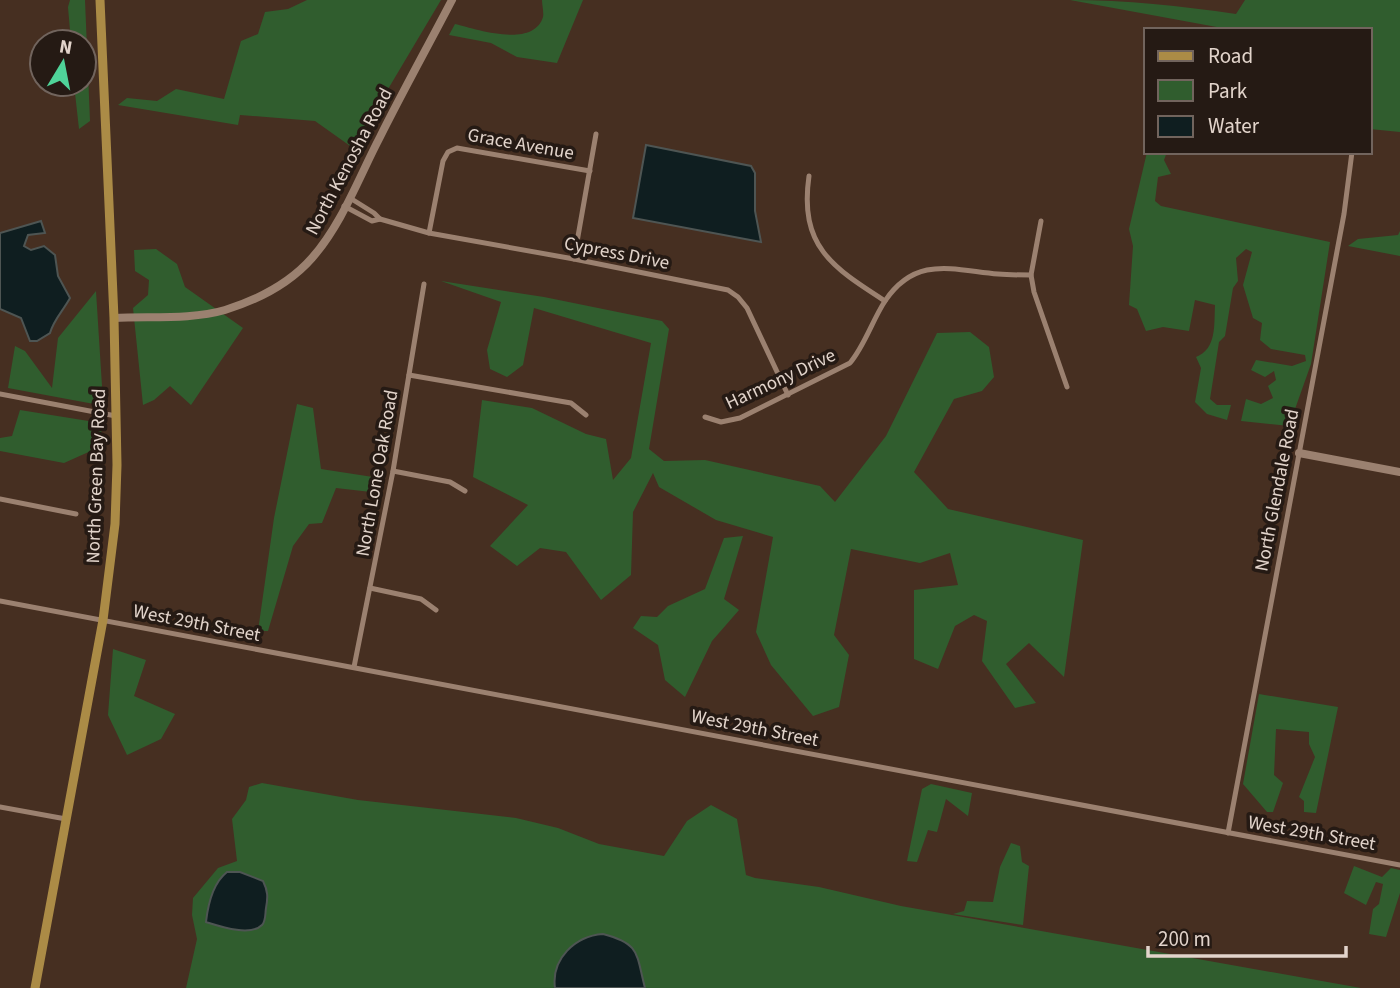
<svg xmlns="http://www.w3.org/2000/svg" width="1400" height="988" viewBox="0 0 1400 988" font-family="'Source Sans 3',sans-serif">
	<rect width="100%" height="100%" fill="#462f21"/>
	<g fill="#305d2e">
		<path d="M70,0h15l5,121 -11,8 -5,-45h10v-42h-13l-3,-35z"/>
		<path d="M307,0h134l-88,148 -38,-27 -75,-6 -2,10 -120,-20 9,-7 30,3 19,-12 48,10 17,-58 17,-7 7,-22 23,-3z"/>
		<path d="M542,0h41l-26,63 -40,-6 -26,-14 -42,-8 6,-11c21,5 78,25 88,-7 1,-4 -1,-12 -1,-17z"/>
		<path d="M1070,0c56,0 111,6 166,14l9,-14h155v132l-30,-3v-99h-137z"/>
		<path d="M1147,152h20l-3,8 7,14 -13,3 -3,24 6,5 169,36 -19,122 -22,62 -48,-5 5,-22 15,5 12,-6 -5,-12 8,-6 -2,-9 -9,6 -14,-7 5,-10 36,6 14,-5 -1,-6 -34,-6 -11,-9 2,-17 -9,-5 -10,-33 9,-33 -6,-3 -10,9 2,23 -5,7 -8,48 -6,6 -9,57 7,6h14l-4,15 -20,-6 -12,-12 6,-34 -5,-11c21,-8 18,-33 19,-52l-20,-5 -6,31 -26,-4 -17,4 -9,-22 -8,-4 4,-59 -4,-17z"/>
		<path d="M1400,231v25l-52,-10 10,-7 40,-4z"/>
		<path d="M156,249l21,15 8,23 58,41 -52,77 -21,-19 -16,14 -11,5 -10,-97 15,-13 1,-15 -14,-9 -1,-21z"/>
		<path d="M441,281l103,16 118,24 7,8 -20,120 15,12 41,-1 115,26 15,16 51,-66 51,-103 33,-1 19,15 5,30 -12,14 -28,8 -40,73 34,37 135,31 -19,137 -35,-34 -23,21 30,39 -21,5 -33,-47 5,-40 -13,-6 -19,11 -17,43 -24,-10v-69l44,-5 -8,-32 -30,10 -69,-14 -17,86 15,20 -10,52 -26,9 -42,-51 -15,-33 17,-95 -57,-17 -57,-33 -6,-14 -20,39 -2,63 -30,25 -35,-48 -26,-4 -23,18 -27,-20 38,-41 -55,-28 9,-77 50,8 54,26 20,5 7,41 18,-22 20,-115 -117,-35 -11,57 -16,12 -17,-8 -3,-19 14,-48z"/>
		<path d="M96,291l6,95 -8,18 -86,-16 7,-42 10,5 27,37 6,-50z"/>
		<path d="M297,404l16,4 8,61 52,8 -2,15 -35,-4 -14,35 -13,1 -16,22 -25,85h-10l16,-113z"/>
		<path d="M20,410l81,13 1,23 -38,17 -64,-12v-13l12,-2z"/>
		<path d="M743,536l-19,63 15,11 -27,31 -27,56 -20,-17 -7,-35 -25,-17 8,-12 16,1 11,-11 37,-17 19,-51z"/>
		<path d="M113,649l33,11 -12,36 41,18 -14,25 -34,16 -19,-40z"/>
		<path d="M1259,694l79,13 -22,106 -12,-1v-11l-5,-4 16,-40 -6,-13v-12l-33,-3 -2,46 9,8 -10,29h-6l-24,-28z"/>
		<path d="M262,783l96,17 158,18 42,10 41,16 65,12 23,-35 24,-16 26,14 9,56 9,3 64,9 82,19 460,82h-1175l11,-49 -5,-24 1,-17 25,-30 19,-7 -5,-42 14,-19 3,-13z"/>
		<path d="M931,784l41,9 -4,23 -22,-17 -9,33 -9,-2 -11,32 -10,-1 15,-72z"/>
		<path d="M1011,843l9,3 2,16 7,4 -6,59 -70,-11 11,-3 3,-10 26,1 7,-35z"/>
		<path d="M1354,866l28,11 9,-9 9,2v23l-14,44 -17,-3 4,-25 6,-5 4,-20 -7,-2 -10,23 -22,-12z"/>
	</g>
	<g fill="#0f1e20" stroke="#4e5553" stroke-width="2">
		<path d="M646,145l105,21 4,7v38l6,31 -128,-24z"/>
		<path d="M41,221l4,12 -17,2 -4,11 7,4 13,-4 11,9 3,21 12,22c-7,13 -16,21 -20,35l-13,8h-7l-9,-23 -21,-9v-76z"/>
		<path d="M227,872h13l23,9c5,10 5,16 3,27 -1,6 0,13 -4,17 -12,12 -43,1 -56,-3 2,-18 7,-39 21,-50z"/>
		<path d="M603,934c38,10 33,20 42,54h-90c-4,-29 20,-52 48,-54z"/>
	</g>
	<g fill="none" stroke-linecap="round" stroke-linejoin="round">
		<g stroke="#9b8170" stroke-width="5">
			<path d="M809,176c-10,70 23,91 76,125"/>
			<path d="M350,198l24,15 6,6"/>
			<path d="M344,206l28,15 8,-2 49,14 145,26 154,31 10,7 9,11 41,87"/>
			<path d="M1041,221l-10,54 3,17 33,95"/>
			<path d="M429,233l14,-72 5,-9 9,-4 133,23"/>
			<path d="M574,259l22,-125"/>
			<path d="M409,375l162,28 15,12"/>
			<path d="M0,394l116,22"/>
			<path d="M705,417l16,5 19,-4 110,-55c15,-18 22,-42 35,-62 31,-46 68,-31 113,-27 11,1 22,1 33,1"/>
			<path d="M393,471l57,11 15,9"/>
			<path d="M0,499l76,15"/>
			<path d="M370,588l51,11 15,11"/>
			<path d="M0,601l1400,264"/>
			<path d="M354,667l39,-196 31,-187"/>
			<path d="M0,807l66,12"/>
			<path d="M1228,833l116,-619 8,-62"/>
		</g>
		<g stroke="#9b8170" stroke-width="8">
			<path d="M114,318c36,-2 77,2 111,-8 32,-10 65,-27 87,-52 30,-34 47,-81 68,-121 23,-46 48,-91 72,-137"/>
			<path d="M1299,453l101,19"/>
		</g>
		<path stroke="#ab8b46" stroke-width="9" d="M35,988l68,-368 12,-96 2,-59 -3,-147 -14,-318"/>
	</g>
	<g text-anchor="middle" stroke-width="7" stroke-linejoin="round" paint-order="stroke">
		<g font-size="19" fill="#e2d4cb" stroke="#251a14">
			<text transform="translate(521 143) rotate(10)" y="7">Grace Avenue</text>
			<text transform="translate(348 161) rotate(-62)" y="7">North Kenosha Road</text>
			<text transform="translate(617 252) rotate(11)" y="7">Cypress Drive</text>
			<text transform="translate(780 378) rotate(-25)" y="7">Harmony Drive</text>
			<text transform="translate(376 473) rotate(-80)" y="7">North Lone Oak Road</text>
			<text transform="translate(95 476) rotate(-88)" y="7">North Green Bay Road</text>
			<text transform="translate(1276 490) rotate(-79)" y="7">North Glendale Road</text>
			<text transform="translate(197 622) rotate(11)" y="7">West 29th Street</text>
			<text transform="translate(755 727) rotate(11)" y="7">West 29th Street</text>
			<text transform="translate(1312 832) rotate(10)" y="7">West 29th Street</text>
		</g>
	</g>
	<rect x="1144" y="28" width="228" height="126" fill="#251a14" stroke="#71645d" stroke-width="2"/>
	<rect x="1158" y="51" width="35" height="10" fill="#ab8b46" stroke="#71645d" stroke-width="2"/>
	<text x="1208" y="63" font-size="21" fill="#e2d4cb">Road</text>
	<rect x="1158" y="80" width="35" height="21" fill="#305d2e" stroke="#71645d" stroke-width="2"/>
	<text x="1208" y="98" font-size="21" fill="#e2d4cb">Park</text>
	<rect x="1158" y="116" width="35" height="21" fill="#0f1e20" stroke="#71645d" stroke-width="2"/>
	<text x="1208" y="133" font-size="21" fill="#e2d4cb">Water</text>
	<g transform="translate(63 63) rotate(10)"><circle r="33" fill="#251a14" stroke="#71645d" stroke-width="2"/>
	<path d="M0-5L12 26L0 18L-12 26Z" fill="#4fd399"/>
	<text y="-10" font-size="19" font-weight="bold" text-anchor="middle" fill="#e2d4cb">N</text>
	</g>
	<path d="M1148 946v10h198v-10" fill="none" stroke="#e2d4cb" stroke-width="3.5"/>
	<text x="1158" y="946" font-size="21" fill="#e2d4cb" stroke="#251a14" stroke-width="5" paint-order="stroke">200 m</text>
</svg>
